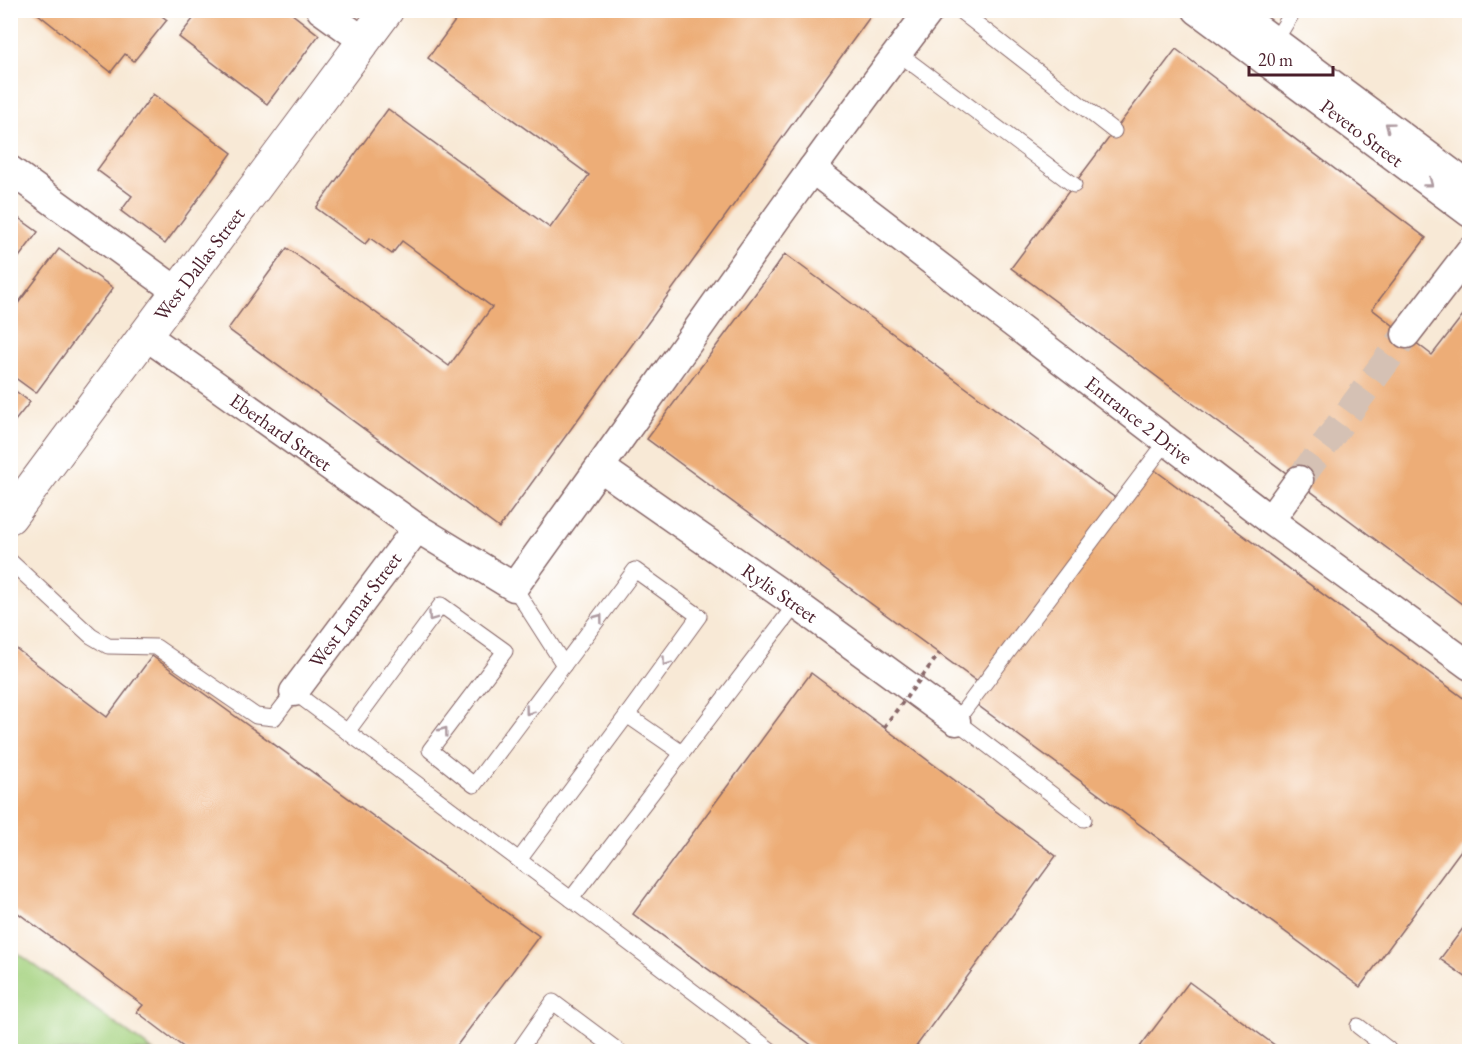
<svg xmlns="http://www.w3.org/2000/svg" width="1480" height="1062" viewBox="0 0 1480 1062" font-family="'EB Garamond',serif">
	<rect width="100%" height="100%" fill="#fff"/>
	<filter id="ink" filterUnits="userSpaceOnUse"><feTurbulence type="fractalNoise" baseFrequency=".0167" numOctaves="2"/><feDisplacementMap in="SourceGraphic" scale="12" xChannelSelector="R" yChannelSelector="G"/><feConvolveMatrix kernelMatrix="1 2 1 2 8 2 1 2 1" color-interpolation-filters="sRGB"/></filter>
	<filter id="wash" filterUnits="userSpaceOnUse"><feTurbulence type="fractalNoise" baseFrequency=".008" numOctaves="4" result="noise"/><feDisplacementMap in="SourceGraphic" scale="24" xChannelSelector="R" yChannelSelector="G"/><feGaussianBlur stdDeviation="1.35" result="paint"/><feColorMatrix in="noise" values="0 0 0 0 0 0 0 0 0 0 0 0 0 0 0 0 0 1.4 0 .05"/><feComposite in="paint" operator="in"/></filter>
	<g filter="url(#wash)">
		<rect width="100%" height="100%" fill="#f8e9d6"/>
		<path fill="#a4d27f" stroke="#777855" stroke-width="1.5" d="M15,951l138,100h-142l-1,-94z"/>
		<g id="blocks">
			<g fill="#edad77">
				<path d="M33,10h121l13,10 -33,41 -9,-7 -14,18z"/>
				<path d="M200,10h87l32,25 -52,69 -88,-67z"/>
				<path d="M463,10h412l-376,518 -271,-199 59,-81 162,118 43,-59 -90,-66 -10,13 -22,-16 -5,6 -49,-36 72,-99 162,119 39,-53 -161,-117z"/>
				<path d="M1176,49l250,189 -54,71 60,46 38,-49v304l-459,-342z"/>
				<path d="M153,94l79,59 -67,91 -44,-33 11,-15 -35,-26z"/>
				<path d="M10,212l28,20 -28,37z"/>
				<path d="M59,249l54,39 -77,105 -26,-19v-60z"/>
				<path d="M785,254l340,251 27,-37 318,235v135l-110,149 -384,-283 11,-15 -340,-250z"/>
				<path d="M10,387l20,15 -20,25z"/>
				<path d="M10,644l97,73 45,-61 387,280 -87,116h-262l-53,-40 6,-7 -133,-98z"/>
				<path d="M811,673l245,183 -144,196h-91l-188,-138z"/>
				<path d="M1470,919v61l-30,-21z"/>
				<path d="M1189,982l95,70h-148z"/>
			</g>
		</g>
	</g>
	<g filter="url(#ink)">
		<use href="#blocks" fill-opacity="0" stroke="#876667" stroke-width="1.5"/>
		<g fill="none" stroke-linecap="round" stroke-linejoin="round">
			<path stroke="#d5c1b4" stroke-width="28" stroke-dasharray="28 14" stroke-linecap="butt" d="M1299,480l107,-146"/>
			<defs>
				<g id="lane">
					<path d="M959,10l155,121"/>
					<path d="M1275,41l19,-31"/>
					<path d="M898,53l176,132"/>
					<path d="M10,561l81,75 17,10 48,1 100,69 18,2 20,-26 277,207"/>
					<path d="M514,587l50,78"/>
					<path d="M347,732l94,-127 64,46 -75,99 44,35 161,-215 64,46 -72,99"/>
					<path d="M1084,819l-128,-98 211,-280"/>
					<path d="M519,860l108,-145 55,38"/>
					<path d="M1358,1026l30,23"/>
					<path d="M518,1052l35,-50 67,50"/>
					<path d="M773,1052l-202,-153 225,-295"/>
				</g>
				<g id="street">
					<path d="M321,10l43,31"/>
					<path d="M1197,10l273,203"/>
					<path d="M1233,10l237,177"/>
					<path d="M812,169l458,351 200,146"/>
					<path d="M10,170l168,122"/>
					<path d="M1406,334l64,-83"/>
					<path d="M145,335l272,193 97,59c139,-192 272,-388 416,-577"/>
					<path d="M601,468l195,136 160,117"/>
					<path d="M1270,520l29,-40"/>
					<path d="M294,692l123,-164"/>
				</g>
				<path id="secondary" d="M10,517l377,-507"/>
			</defs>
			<use href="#lane" stroke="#876667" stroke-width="17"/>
			<use href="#street" stroke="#876667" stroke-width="31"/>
			<use href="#secondary" stroke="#876667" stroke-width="35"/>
			<use href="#lane" stroke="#fff" stroke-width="15"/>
			<use href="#street" stroke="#fff" stroke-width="28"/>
			<use href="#secondary" stroke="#fff" stroke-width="33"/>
			<path stroke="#876667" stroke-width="4" stroke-dasharray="4.5 4.5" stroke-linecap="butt" d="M884,727l55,-73"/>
		</g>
		<defs><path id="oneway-chevron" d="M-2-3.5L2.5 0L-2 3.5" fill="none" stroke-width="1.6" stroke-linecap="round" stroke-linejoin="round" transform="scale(1.5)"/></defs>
		<g stroke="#ae9aa0">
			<use href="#oneway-chevron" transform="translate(1389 126) rotate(-143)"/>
			<use href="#oneway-chevron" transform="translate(1429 183) rotate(37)"/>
			<use href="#oneway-chevron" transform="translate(432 617) rotate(126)"/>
			<use href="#oneway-chevron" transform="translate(599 618) rotate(-53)"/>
			<use href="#oneway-chevron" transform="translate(666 662) rotate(126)"/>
			<use href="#oneway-chevron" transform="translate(529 711) rotate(127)"/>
			<use href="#oneway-chevron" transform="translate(444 731) rotate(-53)"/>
		</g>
	</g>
	<g text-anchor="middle" stroke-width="5" stroke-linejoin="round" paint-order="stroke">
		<g font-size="20" fill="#4a1f2b" stroke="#fff">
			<text transform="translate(1362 133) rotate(37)" y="7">Peveto Street</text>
			<text transform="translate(199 264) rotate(-53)" y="7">West Dallas Street</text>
			<text transform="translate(1139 420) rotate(38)" y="7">Entrance 2 Drive</text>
			<text transform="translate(281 432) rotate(35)" y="7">Eberhard Street</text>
			<text transform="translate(780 593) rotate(35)" y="7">Rylis Street</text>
			<text transform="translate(355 610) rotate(-53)" y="7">West Lamar Street</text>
		</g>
	</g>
	<rect width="1480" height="1062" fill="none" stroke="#fff" stroke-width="36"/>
	<path d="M1249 66v9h84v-9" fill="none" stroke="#4a1f2b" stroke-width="3"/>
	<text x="1258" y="66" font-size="18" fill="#4a1f2b" stroke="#ffffff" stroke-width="4.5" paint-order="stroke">20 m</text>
</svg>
